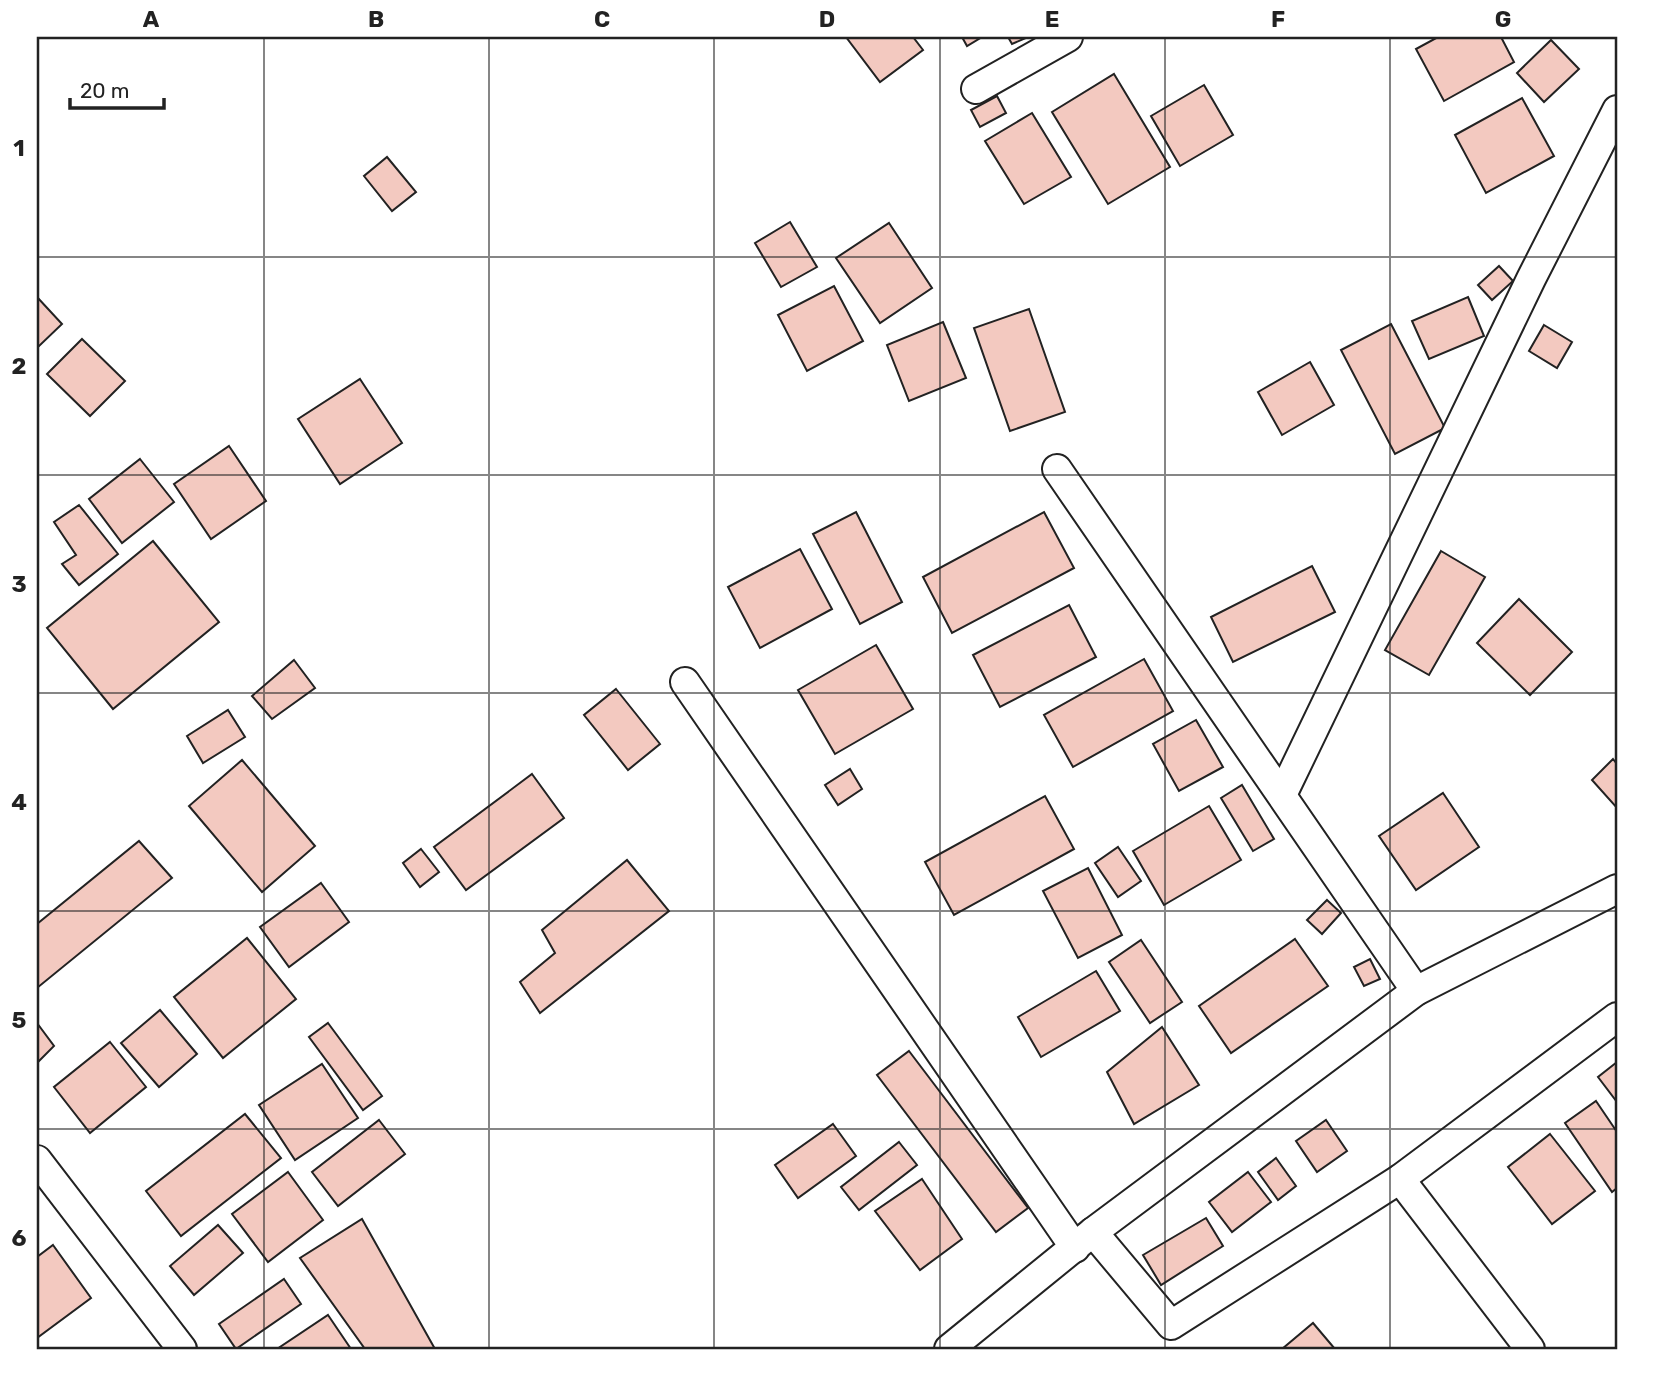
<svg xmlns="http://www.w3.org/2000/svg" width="1654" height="1386" viewBox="0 0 1654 1386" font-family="Rubik,sans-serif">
	<rect width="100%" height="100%" fill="#fff"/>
	<g fill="#f3c9c0" stroke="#222" stroke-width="2">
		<path d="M846,37h67l10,13 -43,32z"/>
		<path d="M962,37h20l-15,9z"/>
		<path d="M1008,37h20l-16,7z"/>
		<path d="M1438,37h63l13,25 -70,39 -28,-52z"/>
		<path d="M1551,40l28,29 -35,33 -27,-29z"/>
		<path d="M1114,74l56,93 -62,37 -56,-92z"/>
		<path d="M1204,85l29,50 -53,31 -29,-50z"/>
		<path d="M997,96l9,17 -26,14 -9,-17z"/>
		<path d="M1522,98l32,58 -68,37 -31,-58z"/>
		<path d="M1032,113l39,64 -47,27 -39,-63z"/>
		<path d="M387,157l29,35 -24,19 -28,-35z"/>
		<path d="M790,222l27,45 -36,20 -26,-44z"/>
		<path d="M889,223l43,65 -52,35 -44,-65z"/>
		<path d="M1499,266l14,15 -21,19 -14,-15z"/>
		<path d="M834,286l29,55 -56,30 -29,-56z"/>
		<path d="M37,297l25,27 -25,24z"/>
		<path d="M1468,297l16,39 -55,23 -17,-38z"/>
		<path d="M1029,309l36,103 -55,19 -36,-103z"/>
		<path d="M943,322l23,56 -57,23 -22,-56z"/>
		<path d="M1391,324l54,104 -50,26 -54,-104z"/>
		<path d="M1544,325l28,17 -15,26 -28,-17z"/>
		<path d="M82,339l43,42 -35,35 -43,-42z"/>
		<path d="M1310,362l24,43 -52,30 -24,-43z"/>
		<path d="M360,379l42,64 -62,41 -42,-65z"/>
		<path d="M229,446l37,55 -55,38 -37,-55z"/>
		<path d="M140,459l34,43 -52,41 -33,-44z"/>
		<path d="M79,505l39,49 -39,31 -17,-21 14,-9 -22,-33z"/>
		<path d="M856,512l46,90 -42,22 -47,-90z"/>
		<path d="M1044,512l30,56 -122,65 -29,-56z"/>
		<path d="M153,541l66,81 -106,87 -66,-81z"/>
		<path d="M800,549l32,60 -72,39 -32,-61z"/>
		<path d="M1441,551l44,26 -56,98 -44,-25z"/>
		<path d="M1312,566l23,46 -102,50 -22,-45z"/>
		<path d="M1519,599l53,53 -42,43 -53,-52z"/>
		<path d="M1069,605l27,52 -96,50 -27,-52z"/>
		<path d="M876,645l37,64 -78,45 -37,-64z"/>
		<path d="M1144,659l29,52 -100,56 -29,-52z"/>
		<path d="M294,660l21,28 -43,31 -20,-23z"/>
		<path d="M616,689l44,55 -32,26 -44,-55z"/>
		<path d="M228,710l17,27 -42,26 -16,-27z"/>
		<path d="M1196,720l27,47 -44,24 -26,-47z"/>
		<path d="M1613,759l4,5v44l-25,-28z"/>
		<path d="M242,760l73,86 -53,46 -73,-86z"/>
		<path d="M850,769l12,20 -24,16 -13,-20z"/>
		<path d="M532,774l32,44 -98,72 -32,-43z"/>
		<path d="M1242,785l32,54 -21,12 -32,-53z"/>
		<path d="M1443,793l36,54 -63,43 -37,-54z"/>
		<path d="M1045,796l29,53 -120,66 -29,-53z"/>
		<path d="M1209,806l32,54 -77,45 -31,-54z"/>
		<path d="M139,841l33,37 -135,110v-64z"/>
		<path d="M1118,847l23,34 -23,16 -23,-34z"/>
		<path d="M421,849l18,23 -19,15 -17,-24z"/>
		<path d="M627,860l42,51 -129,102 -20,-31 35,-29 -13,-23z"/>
		<path d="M1088,868l34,67 -44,23 -35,-67z"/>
		<path d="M321,883l28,39 -60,45 -29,-40z"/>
		<path d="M1327,900l14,13 -19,21 -15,-14z"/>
		<path d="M247,938l49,61 -73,59 -49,-61z"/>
		<path d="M1295,939l33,47 -97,67 -32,-47z"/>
		<path d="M1141,940l41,62 -32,21 -41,-61z"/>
		<path d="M1370,959l10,20 -16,7 -10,-19z"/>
		<path d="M1096,971l24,40 -79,46 -23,-40z"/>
		<path d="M160,1010l37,44 -38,33 -38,-44z"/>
		<path d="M37,1023l17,23 -17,17z"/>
		<path d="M328,1023l54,73 -19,14 -54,-73z"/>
		<path d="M1162,1027l37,58 -65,39 -27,-52z"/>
		<path d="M110,1042l36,45 -56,46 -36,-46z"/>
		<path d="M909,1051l119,157 -32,24 -119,-157z"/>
		<path d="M1617,1062v40l-19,-25z"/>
		<path d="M322,1064l36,54 -63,42 -36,-55z"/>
		<path d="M1596,1101l21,31v56l-5,4 -47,-69z"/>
		<path d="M245,1114l36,44 -100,78 -35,-45z"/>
		<path d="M379,1120l26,34 -67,52 -26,-34z"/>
		<path d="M1326,1120l21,31 -30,21 -21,-31z"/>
		<path d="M833,1124l23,32 -58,42 -23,-33z"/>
		<path d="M1550,1134l45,57 -43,33 -44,-57z"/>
		<path d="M899,1142l18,23 -58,45 -18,-23z"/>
		<path d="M1276,1158l20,28 -18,14 -20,-28z"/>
		<path d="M288,1172l35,48 -55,42 -36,-48z"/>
		<path d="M1248,1172l23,30 -39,30 -23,-30z"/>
		<path d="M922,1179l40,60 -42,31 -45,-59z"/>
		<path d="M1206,1218l17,28 -62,39 -18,-30z"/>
		<path d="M362,1219l73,130h-70l-65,-91z"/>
		<path d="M218,1225l25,28 -49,42 -24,-29z"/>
		<path d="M53,1245l38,53 -54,40v-81z"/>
		<path d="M284,1279l17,25 -65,45 -17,-25z"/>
		<path d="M328,1315l23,34h-74z"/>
		<path d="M1313,1323l22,26h-53z"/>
	</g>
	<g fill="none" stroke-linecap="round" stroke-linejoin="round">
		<defs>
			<g id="street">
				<path d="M976,89l92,-52"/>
				<path d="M1057,469l359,522"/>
				<path d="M685,682l390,566"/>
				<path d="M1282,795l249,-516 86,-169"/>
				<path d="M37,1160l145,189"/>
				<path d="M1400,1179l130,170"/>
				<path d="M1093,1232l78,93 229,-146 217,-162"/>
				<path d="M949,1349l144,-117 323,-241 201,-102"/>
			</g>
		</defs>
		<use href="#street" stroke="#222" stroke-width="32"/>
		<use href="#street" stroke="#fff" stroke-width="28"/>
	</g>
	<path fill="none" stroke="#222" stroke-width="2" stroke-opacity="0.55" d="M264,37v1312M489,37v1312M714,37v1312M940,37v1312M1165,37v1312M1390,37v1312M37,257h1580M37,475h1580M37,693h1580M37,911h1580M37,1129h1580"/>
	<rect width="1654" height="1386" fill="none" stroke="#ffffff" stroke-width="77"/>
	<path d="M70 98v10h94v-10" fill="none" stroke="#222222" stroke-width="3.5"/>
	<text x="80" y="98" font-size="21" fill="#222222" stroke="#ffffff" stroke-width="5" paint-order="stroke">20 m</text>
	<rect x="38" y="38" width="1578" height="1310" fill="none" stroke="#222" stroke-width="2.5"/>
	<g font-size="23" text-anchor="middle" font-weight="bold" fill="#222">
		<text x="151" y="27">A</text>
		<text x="376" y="27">B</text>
		<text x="602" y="27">C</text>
		<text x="827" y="27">D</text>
		<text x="1052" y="27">E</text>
		<text x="1278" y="27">F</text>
		<text x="1503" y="27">G</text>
		<text x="19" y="156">1</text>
		<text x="19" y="374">2</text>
		<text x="19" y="592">3</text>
		<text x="19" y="810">4</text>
		<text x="19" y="1028">5</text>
		<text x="19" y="1246">6</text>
	</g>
</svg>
